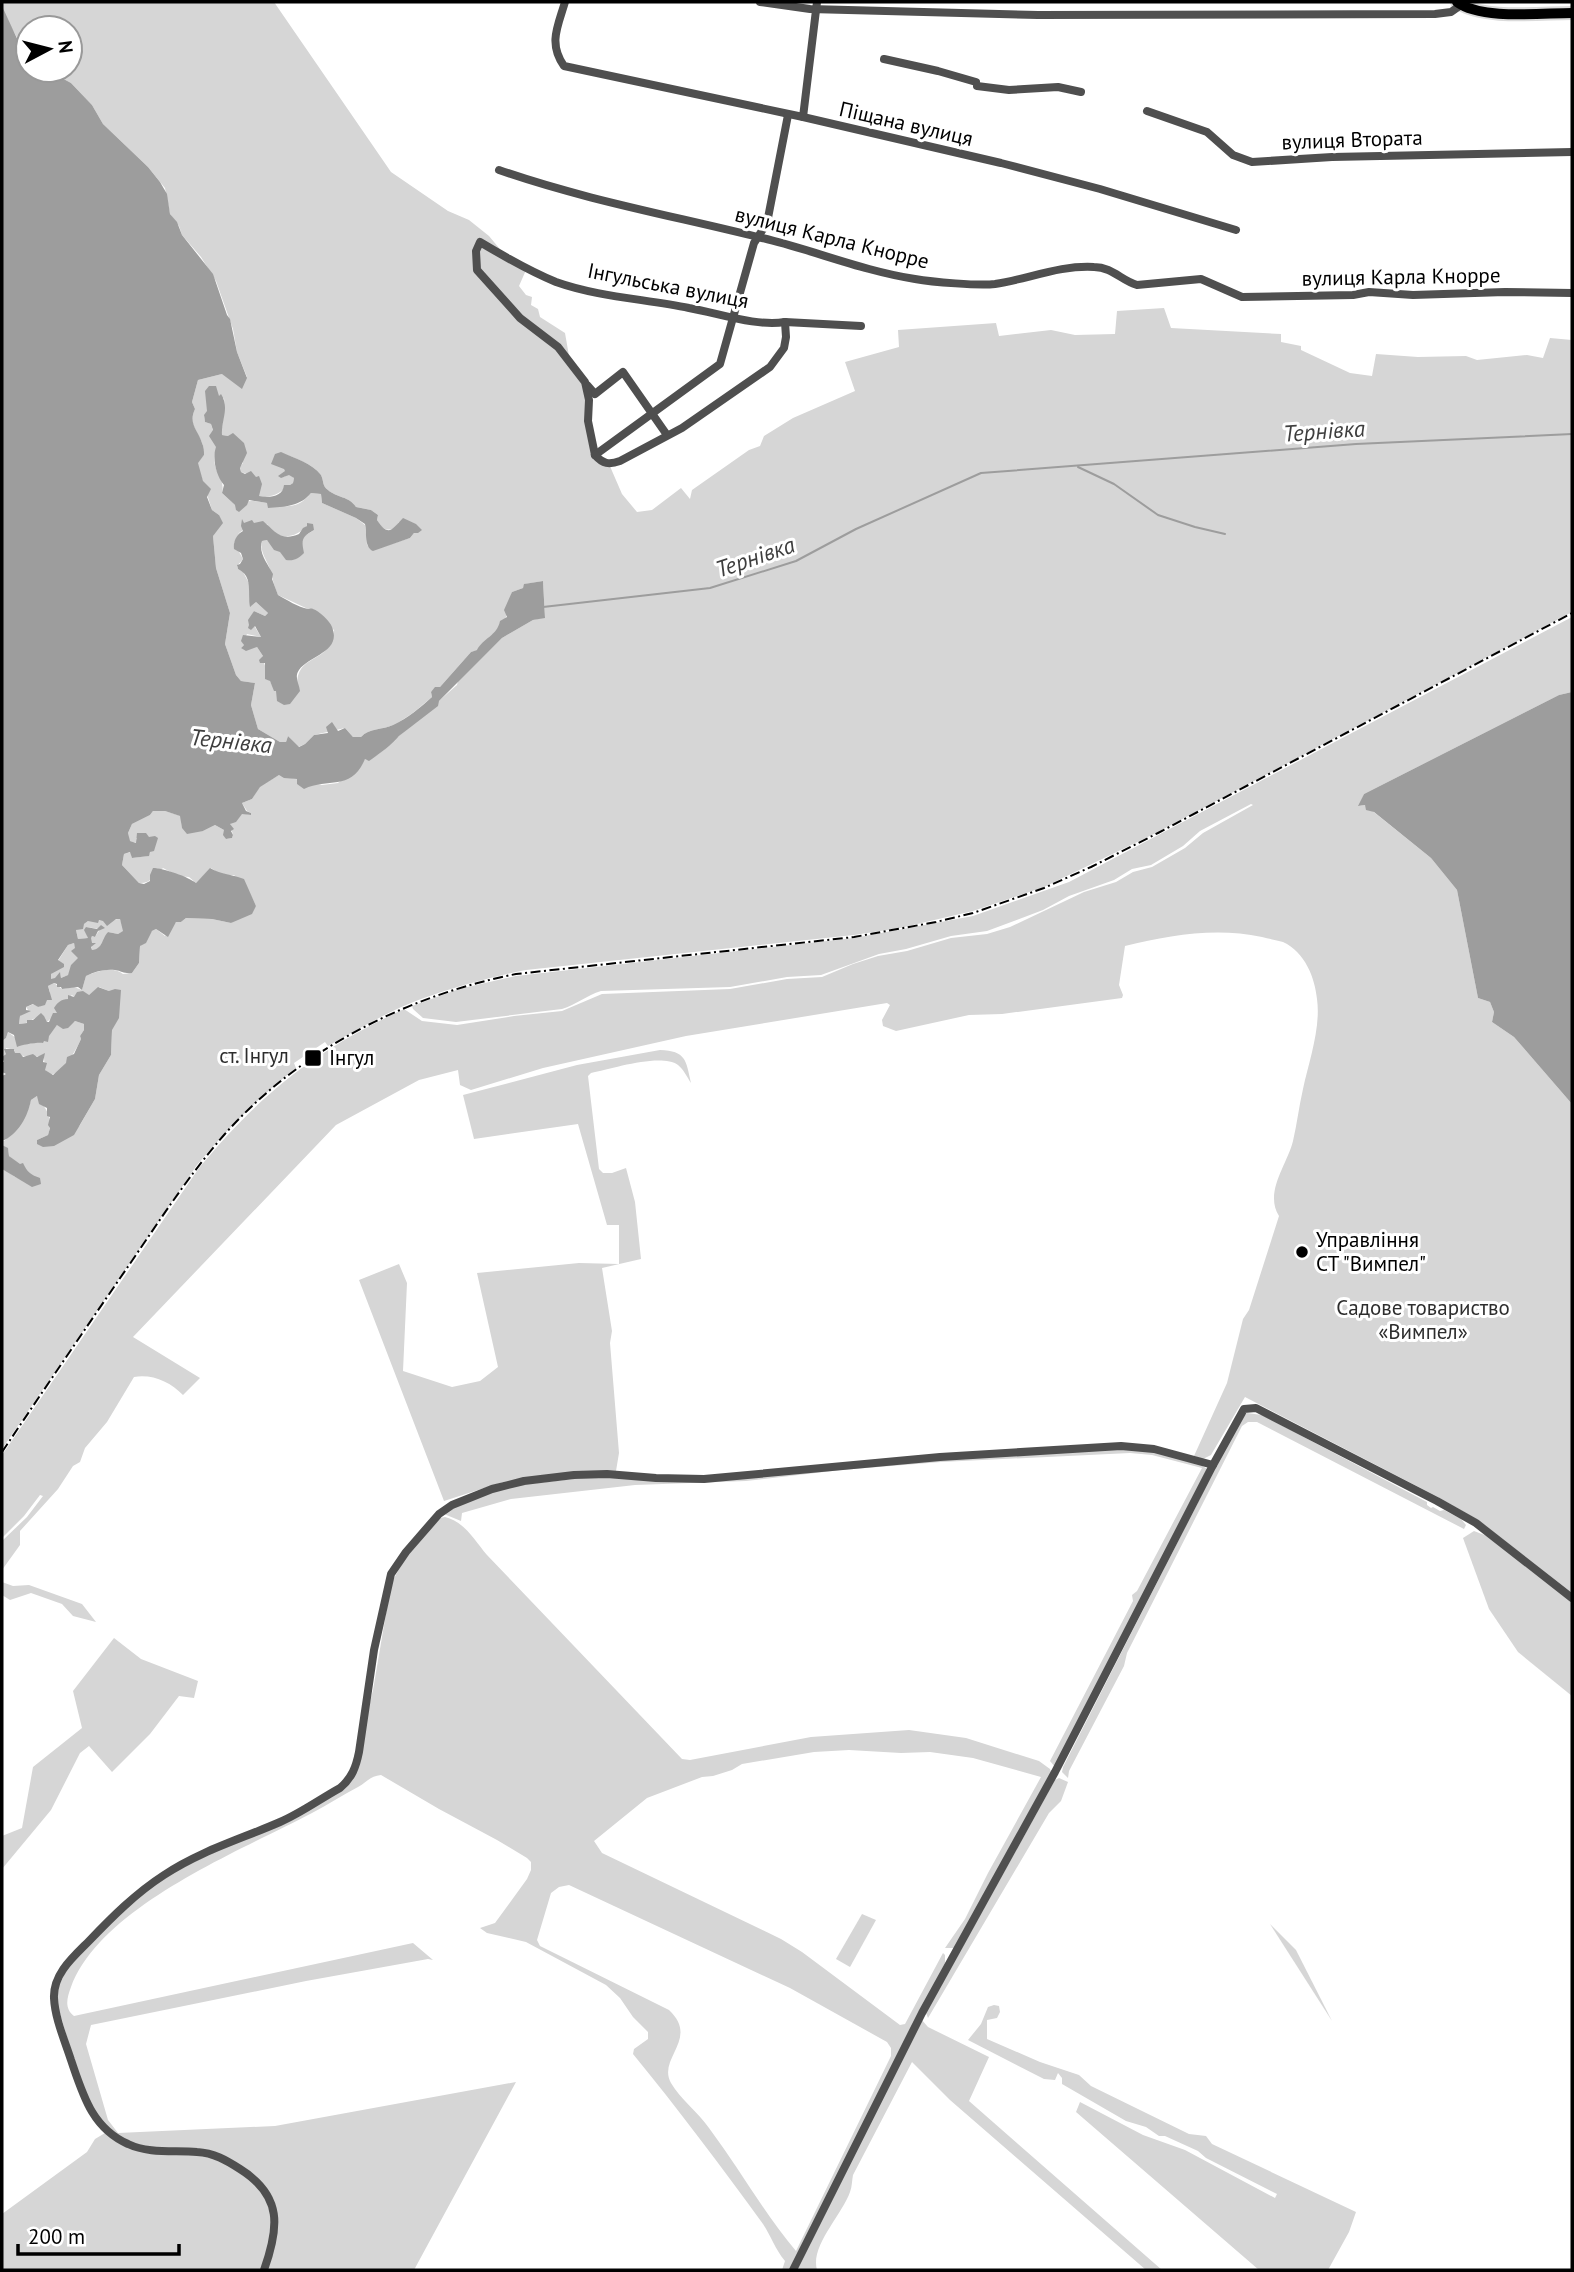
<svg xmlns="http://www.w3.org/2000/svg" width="1574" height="2272" viewBox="0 0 1574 2272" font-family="'PT Sans',sans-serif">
	<rect width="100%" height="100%" fill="#fff"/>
	<g fill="#d6d6d6" fill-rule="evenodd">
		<path d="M2,2h272l117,170 57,39 21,9 20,16 20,24 17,10 -7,16 7,9 6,2 -1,8 7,4 2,8 25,16 4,23 16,26 10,73 14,9 13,30 15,18 15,-2 29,-22 9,11 2,-9 57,-40 11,-4 4,-10 29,-18 62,-27 -10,-29 54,-15 -1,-17 98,-7 3,13 52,-6 24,5 40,-1 2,-23 47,-3 7,20 110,6v8l20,4v4l49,23 22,3 4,-22 42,3 48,-1 11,4 50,-5 16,3 7,-20 22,2v272l-414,220 -114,55 -71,24 -73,17 -46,7 -328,35c-36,7 -71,17 -105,29 -32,12 -63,30 -93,47l-3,-4 -31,21 2,5c-37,29 -69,61 -99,97l-195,284v-280c14,5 13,15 29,6l-22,-19 -1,-7 -6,-4v-4h2c13,-12 23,-23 27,-41l6,-4c9,13 17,22 11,39l-11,5 1,4 28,-6 14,-13 15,-26 4,-24 12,-20 1,-25 -3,-39 -10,-4 -10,8 -15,2 -2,-2 -15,15v3l-10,9 -3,-3 -7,-2 -11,6 -7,1 1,-8 8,-6 -2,-3 8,-3 4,3 4,-2 8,-13 -2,-6 6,-3 8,6 12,-2 8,3 4,-14c11,-5 27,-10 37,-2l9,-1 7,-10 1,-17 12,-15 4,-2 9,7 11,-14h5l5,-4 26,1 19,4 25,-17 -8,-16 -14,-15h-12l-11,-7 -15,15 -7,-6 -11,-1 -15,-8c-7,7 -13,16 -24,15l-17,-18 2,-11 7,-2 1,6 16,-2 9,-16 -8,-3 -13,1 1,5 -8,-2 -1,-8 4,-9 18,-9 3,-4h12l16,5 1,12 21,3 12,-6 9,5 2,9 6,-1 1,-3 -3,-11 12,-11 8,2 1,-2 -4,-2 -5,-8 10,-4 8,-13 19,-11 43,10 16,-2 27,-24 4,1c9,-5 25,-17 30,-24l58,-51 1,-4 44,-43 31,-18 12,-3 -2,-36 -18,3 -2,4 -11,4c-3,13 -4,28 -14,38 -6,8 -16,11 -20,20l-7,2 -31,35 -9,5 1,5c-12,10 -24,21 -39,28 -10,5 -24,3 -32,12h-8l-8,-9 -31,7 -9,9 -7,3 -10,-11 -2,6h-6l-22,-13 -7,-24 4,-22 -14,-2 -5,-6 -11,-31 5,-31 -14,-45 -3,-32 6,-21 -7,-5 -15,-47 7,-8c0,-4 0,-8 -2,-12 -5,-13 -14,-19 -7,-34l-3,-7 6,-22 24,-6 25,3 -10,-25 -4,-23 -17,-48 -15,-24 -19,-22 -3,-9 -9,-12 -5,-26 -17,-21 -45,-43 -11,-19 -21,-22 -24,-13h23v-42h-42v19l-8,-2c-5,-15 -17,-27 -18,-43zM224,398c2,15 -3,24 -2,37l6,1 15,27 -3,4 1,5 15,5 3,19c15,3 22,-5 34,-13l1,-5 -5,-4 -5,3 1,-6 -3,-18c12,5 30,10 39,22 3,6 1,11 7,15 9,8 21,6 28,17l15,3 7,5 -1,5c5,8 8,12 18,8l4,-6 15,11 -4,5 -37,12 -6,-5 -2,-20 -9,-7 -34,-15 -1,-9 -10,-1c-18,23 -36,9 -59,8 -6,0 -11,2 -17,4l-13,-12c3,-12 -5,-18 -7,-28 -2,-6 0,-12 1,-17 1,-7 -3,-17 -5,-24l-6,-2 -1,-6zM253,523l14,1c11,18 28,14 40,2l7,4 -11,7 -2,4 -30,2 -4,-3 -5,1c-3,12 7,21 9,32 2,8 4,15 7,22l30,14 26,21c-3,38 -42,20 -36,62l-8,11c-8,-7 -16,-13 -20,-22 -4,-8 -4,-16 -8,-22l1,-3 -6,-9 -16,1 3,-3 -1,-3 4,-8 14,3 -11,-18 4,-8 11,5 3,-3 -12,-11 -5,4 -2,-8 2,-11 -8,-15 -5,-3 -1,-3 6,-7 -9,-16 5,-10z"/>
		<path d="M1572,617v75l-13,3 -195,99 -5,12 6,-1 66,53 26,32 21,108 12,4 4,10 -2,10 22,15 58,67v489l-94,-73 -40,-23 -193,-100 -34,58 -8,4 -9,-3 33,-73 16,-64 6,-9 30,-94c-15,-24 8,-51 14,-75 4,-17 6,-35 10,-52 6,-28 18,-61 14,-90 -2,-21 -12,-47 -34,-57 -6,-2 -14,-3 -21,-5 -46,-10 -92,-2 -137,9l-6,39 4,10 -1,3 -120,16 -33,1 -73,16 -13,-5 -1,-6 8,-15 -3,-2 -201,33 -143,32 -72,22 -11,-5 -2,-15 -39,10 -83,45 -203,212 67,41 -17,17c-13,-13 -30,-21 -49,-18l-27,45 -22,26 -5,14 -7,4 -15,23 -38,42v14l-18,25v-29l25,-24 16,-21 -3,-1 -16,21 -22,22v-83l197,-287c62,-75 117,-118 205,-159l18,12 35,4 57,-9 48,-5 40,-17 128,-5 57,-10 35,-2 31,-13 25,-8 29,-5 44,-13 36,-4 23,-7 74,-35 32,-10 17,-10 19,-5 33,-19 18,-15 50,-28 -2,-1 -51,27 -17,15 -32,19 -19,4 -18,11 -45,16 -26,14 -56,21 -36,5 -45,13 -27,5 -58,21 -34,2 -57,10 -129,4c-14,4 -25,14 -39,18l-106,13 -33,-4 -10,-9 -1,-3 47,-17 57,-13 338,-38 119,-22 96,-34z"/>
		<path d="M120,919l4,12 -6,3 -10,-2c-4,8 -7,16 -16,19l-2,-13 2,-2 3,1 5,-8 -14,-2 2,11 -10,1 -2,-9 12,-9z"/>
		<path d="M74,943l5,15 -11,17 -7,3 -1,-5 -5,6h-4v-5l10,-11 -3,-2 10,-16z"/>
		<path d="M75,1021l9,3v6l-4,6 1,3c-6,13 -17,33 -31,36l-5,-5 -1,-12c-9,-4 -19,1 -29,-5v-3l-9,-2v6l-4,3v-16l4,-3 2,-6 16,12c16,-1 23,-6 33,-19l14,-1z"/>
		<path d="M660,1050c26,1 26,10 31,33 -4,-6 -7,-13 -13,-18 -18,-12 -66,4 -87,8l-3,3 11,93 4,4h9l14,-5 9,34 6,57 -39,9 10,63 -2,12 9,110 -3,18 -113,11 -59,19 -85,-221 40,-16 8,19 -4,88 49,16 28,-6 18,-14 -21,-94 102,-10 40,1v-39h-12l-29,-101 -104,15 -11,-44 114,-30z"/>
		<path d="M1247,1413l15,2 165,87v3l4,3 2,-1 7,4 4,-1 17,9 5,6 -2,4 -207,-107h-9l-6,4 -115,227 -3,13 -55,105 -1,7 -6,-6 1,-5 178,-349z"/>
		<path d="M1121,1448c24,3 67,6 86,21l-152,298 -5,-6 83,-160 -1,-6 5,-4 65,-123 -50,-13 -22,-2 -189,9 -100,8 -95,11 -111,4 -124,14 -49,14 -1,8 -17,-7 4,-5 62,-23 91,-10 54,4z"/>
		<path d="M445,1517c19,4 30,24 42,38l195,204 8,1 121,-23 98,-7 57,8 73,23 11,8 1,3 -97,176h-9l20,-29 23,-46 53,-96 -68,-19 -43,-6 -29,1 -52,-3 -35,2 -72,12 -10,6 -19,6 -11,1 -55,21 -53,43 8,12 179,86 21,13 98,73 5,-1 38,-71 2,2v8l-154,307h-9l3,-9c-10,-12 -14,-25 -22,-37 -42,-58 -85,-115 -130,-170l1,-5 14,-10v-7l-15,-15 -13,-19 -14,-13 -80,-43 -39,-9 -7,-5 15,-5 32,-44 4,-9v-8l-4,-4 -30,-18 -58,-31 -58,-34c-11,1 -14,7 -23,12 -15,8 -31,18 -46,26 -72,38 -211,93 -241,174 -4,11 -7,21 3,29l339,-73 20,17 -5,-1 -122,22 -215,44 -5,19 22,76 10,13 157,-7 241,-44 -102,188h-148l6,-17v-54l-44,-39 -89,-13 -38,-22 -19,-38 -24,-80v-19l11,-23 45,-47 52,-42 184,-93 23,-93 18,-106 16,-30 33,-36zM569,1885l221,103 97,54 4,6v8l-95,195c-32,-38 -57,-83 -87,-123 -11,-16 -29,-29 -38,-45 -14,-25 29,-44 -2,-73l-129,-64 -3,-6 14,-47 8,-6z"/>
		<path d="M1474,1531l13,5 85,66v94l-54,-44 -29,-43 -26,-71z"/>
		<path d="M2,1579v3l11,4 16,-1 53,19 14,18 -23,-6 -11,-12 -31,-11 -21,7 -8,-5z"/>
		<path d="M114,1638l27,21 57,22 -4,17 -15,-2 -29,38 -38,38 -23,-26 -9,7 -29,57 -49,59v-33l20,-8 11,-61 49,-39 -9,-37z"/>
		<path d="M1059,1778l9,4 -7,19 -12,12 -121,205 -2,-5 129,-233z"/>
		<path d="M862,1914l14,6 -26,47 -14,-8z"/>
		<path d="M1270,1924l26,26 36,71z"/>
		<path d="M994,2005l5,1 1,6 -3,6 -10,2v19l53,23 39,13 12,11 98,48 17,2 6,8 144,68 -7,20 -21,38h-69l-183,-158 4,-10 63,33 42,15 90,48 2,-4 -71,-36 -8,-7 -33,-15h-6l-13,-9 -20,-6 -64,-37v-6l-4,-5 -3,7 -11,-1 -76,-39 13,-16 7,-17z"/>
		<path d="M921,2019l7,8 61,30 -20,44 193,169h-16l-196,-170 -38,-38 -59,113c-1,5 -1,12 -3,17 -8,23 -40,54 -33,78h-21z"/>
		<path d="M105,2133l20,11 93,14 45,31 11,38 -11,43h-261v-56l85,-62 8,-13z"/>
	</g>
	<g fill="#9d9d9d" fill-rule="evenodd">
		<path d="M2,6l18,39 8,2v23h19l24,13 21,22 11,19 45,43 12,15 7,12 3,20 7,8 5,13 31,39 14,41 3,4 7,33 10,26 -5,11 -20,-15 -24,6 -6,22 3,7c-7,15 3,21 7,34 2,4 2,8 2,12l-6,8 5,18 8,8 -4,8 5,13 7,5 4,8 -10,13 3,32 14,45 -5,31 11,31 5,6 14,2 -4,22 7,24 22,13h6l2,-6 11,11 6,-3 9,-9 14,-2 -2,-6 6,-5 6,9 7,-3 8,9h8c8,-9 22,-7 32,-12 15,-7 27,-17 39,-28l-1,-5 4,-5h5l31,-35 6,-2c6,-12 20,-14 23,-29l7,-4 -3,-7 8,-18 11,-4 1,-4 19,-3 2,37 -12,2 -31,18 -63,63 -1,5 -39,30c-5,7 -21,19 -30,25l-4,-2c-14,33 -36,18 -61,30l-7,-5v-5l-13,-1 -5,-3 -19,12 -8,12 -10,4 4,8 5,2v2l-9,-1 -6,8 -6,2 4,5 -3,2 2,4 -1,3 -6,1 -3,-4 1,-5 -9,-5 -12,6 -16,3 -5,-6 -2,-12 -15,-5h-12l-3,4 -18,9 -4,9 2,8 6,2 1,-10h9l3,4 6,-1 3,2 -4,13 -4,1 -1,4 -17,2 -2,-6 -6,2 -2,11 17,18 5,1 6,-3v-6l3,-7c10,0 36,9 43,15l14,-15c12,7 22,6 34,11l12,27 -4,8 -21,9 -19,-4 -26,-1 -5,4h-5l-8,15 -12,-8 -4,2 -6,12 -6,3 -1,17 -7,10c-8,1 -10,-2 -17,-3 -10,-1 -19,1 -29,6l-4,14 -4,-3 -16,2 -1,-2h-4v-3l-3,-1 -6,3 4,14h-5l-2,5 -7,2 -5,-3 -7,3v3l5,1 -11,5 -1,8 8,-1v-3h6l8,-7 3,3 3,6h2l4,-9h4l-3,-5c3,-5 7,-9 14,-9v-4l6,2 3,-5 6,-1 6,4 9,-8 11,4 6,-2 6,1 -2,28 -7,12 -1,25 -12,20 -4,24 -21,36 -20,11 -11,1 -6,-3v-4l11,-5 2,-7 -2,-3 2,-8 -3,-1v-8l-8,-4 -2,-8 -6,4c-3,16 -13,35 -29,41v-65l4,-2 -4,-2v-10h2l-2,-5 4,-3 -2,-5h10l1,4h5l3,4 10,-3 4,3 8,-4 -2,9 4,1 -2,7 8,5 13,-12 1,-6 7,-3 7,-15 -1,-3 4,-6v-6l-9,-3 -7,7 -5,1 -6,-4 -8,11 -1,6 -4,-1 -1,2c-5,-1 -22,2 -26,4l-3,-12 -6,-3 -2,6 -4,3zM116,919h4l3,12 -5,3 -10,-2c-6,6 -5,17 -16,18l-1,-3 5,-4h-4l-1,-5 1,-2 3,1 3,-6 7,-3 -4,-3 -4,4 -11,-2 -2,3 4,8 -10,1 -2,-9 7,-1 1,-5 4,-3 10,2 1,-3 4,1 4,5zM74,943l1,5 -4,3 7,7 -7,7 -3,10 -7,3 -1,-6 -5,6 -4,1v-5l13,-7v-3l-6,-4 10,-15z"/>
		<path d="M209,386h7l3,10 2,-2c9,14 0,26 1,41l6,1 5,-3 11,10 3,10 -7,15 1,4 4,2 6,-3 5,6 3,-1 3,8 -3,12c10,2 24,1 25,-11h6l3,-2 1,-5 -5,-3 -8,3 -3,-2 7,-5 -1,-2 -13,-5 4,-10 6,-2c13,6 31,11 40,23 3,6 1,11 7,15 9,8 21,6 28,17l15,3 7,5 -1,5c12,18 15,9 26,-2l13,6 6,6 -4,3h-4l-4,5 -37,13c-9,-4 -6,-18 -8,-27l-9,-6 -34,-15 -1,-9 -10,-1c-10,13 -27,14 -43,15l-1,-5 -18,-3 -2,5 -8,7 -3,-2 -1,-5 -13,-12 2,-8c-8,-9 -12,-27 -8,-38l-7,-11 4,-6 -2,-6 -6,-2 -1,-7 3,-4 -2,-20z"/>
		<path d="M242,519l2,4 8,-3 2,3 9,-2c11,9 17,21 36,13l4,-6 4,-2v-3l6,1 1,6c-12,7 -13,9 -10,23 -6,6 -10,8 -18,7l-6,-8 -6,-2 -7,-10 -5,1c-4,12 6,23 11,33l-1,5 6,16c9,5 20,12 30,14 2,0 3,-1 5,0 6,2 17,12 19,18 10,25 -22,28 -33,43 -5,7 0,13 1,21l-10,13 -6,1 -7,-4 -1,-10h-2l-4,-10 -5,-2v-16h-5l-1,-3 4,-4 -6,-9 -11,4 -5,-3 3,-3 -3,-4 2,-6 18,2 -6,-11 -4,4 -3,-2 1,-3 -1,-5 6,-9 11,5 3,-3 -12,-11 -6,5c-3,-14 4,-30 -12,-38l-1,-4 3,-1 3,-5 -2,-6 -7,-4c-1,-8 3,-15 9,-18l-2,-5z"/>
		<path d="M1572,692v412l-58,-67 -22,-15 2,-10 -4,-10 -12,-4 -21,-108 -26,-32 -57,-46 -8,-2 -1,-5 -7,1 6,-12 195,-99z"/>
		<path d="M2,1145l6,3 1,8 11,8 3,-1c4,9 8,12 17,15l1,6 -9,3 -30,-18z"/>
	</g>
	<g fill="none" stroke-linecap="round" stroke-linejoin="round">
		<g stroke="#9d9d9d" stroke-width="2">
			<path d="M1078,467l36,17 44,31 37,12 30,7"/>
			<path d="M543,607l167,-19 86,-27 60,-32 125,-56 375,-29 216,-10"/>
		</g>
		<defs>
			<path id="major" d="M1457,2c24,18 84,11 115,11"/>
		</defs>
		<use href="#major" stroke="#dbdbdb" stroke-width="14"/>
		<g stroke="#4f4f4f" stroke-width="8">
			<path d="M565,2c-7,24 -17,41 -1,64l239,51 198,46 99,26 136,41"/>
			<path d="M760,2l50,7 228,6 397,-1 16,-2 10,-7"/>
			<path d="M884,59l54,12 38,11"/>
			<path d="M977,86l32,4 49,-3 23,5"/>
			<path d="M1147,111l60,21 26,23 19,7 80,-5 240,-5"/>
			<path d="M803,117l14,-115"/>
			<path d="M499,170c86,30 175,46 263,68 51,12 101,33 153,41 17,3 64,7 80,5 33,-5 65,-19 99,-17 18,0 27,13 43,18l64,-6 41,18 111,-2 16,-3 44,3 92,-3 67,1"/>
			<path d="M587,385l8,9 28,-22 44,63"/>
			<path d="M595,455l-7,-34 1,-21 -4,-18 -27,-35 -38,-29 -43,-48 -1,-19 4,-9c25,15 49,29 76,40 42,15 90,17 133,26 29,5 68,19 96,14l76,4"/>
			<path d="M595,455l125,-91 34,-121 13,-20 21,-108"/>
			<path d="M595,455c8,9 14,10 25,6l62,-33 88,-61 14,-19 2,-11 -1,-15"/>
			<path d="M264,2270c15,-42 19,-74 -24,-101 -14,-9 -26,-16 -43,-17 -22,-2 -48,2 -69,-8 -36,-16 -45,-49 -57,-84 -6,-19 -16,-41 -17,-62 -1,-24 19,-41 35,-57 23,-24 47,-48 75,-66 36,-24 77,-36 116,-53 21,-9 40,-23 60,-34 12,-10 16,-21 19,-36l15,-102 17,-76 15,-22 33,-38 13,-9 40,-16 32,-8 50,-6 33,-1 49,4 48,1 236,-22 181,-11 33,3 59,16"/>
			<path d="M793,2270l129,-257 133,-241 158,-307 31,-56 12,-1 181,93 39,22 96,75"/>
		</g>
		<use href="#major" stroke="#000" stroke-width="10"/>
		<path stroke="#000" stroke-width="2" stroke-dasharray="10 3.5 2 3.5" stroke-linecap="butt" d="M2,1452c41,-61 83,-123 125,-184 31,-45 61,-92 97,-133 75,-85 182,-139 292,-161l338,-37 82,-15 37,-9 71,-25 47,-21 67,-34 414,-220"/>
	</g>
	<g fill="#000" stroke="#fff" stroke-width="2.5">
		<rect x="304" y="1049" width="18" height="18" rx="3.5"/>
		<circle cx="1302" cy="1252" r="7"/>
	</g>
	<g text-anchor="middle" stroke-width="6" stroke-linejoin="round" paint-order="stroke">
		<g font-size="21" fill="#000" stroke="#fff">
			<text transform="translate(906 124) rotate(13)" y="7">Піщана вулиця</text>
			<text transform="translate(1352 140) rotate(-2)" y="7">вулиця Втората</text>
			<text transform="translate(832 238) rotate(14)" y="7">вулиця Карла Кнорре</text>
			<text transform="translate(1401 277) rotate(-1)" y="7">вулиця Карла Кнорре</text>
			<text transform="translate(668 286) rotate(11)" y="7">Інгульська вулиця</text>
		</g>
		<g font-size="21" fill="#2d2d2d" stroke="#fff">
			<text x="254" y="1063">ст. Інгул</text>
			<text x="1423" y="1315">Садове товариство<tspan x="1423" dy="24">«Вимпел»</tspan></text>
		</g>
		<g font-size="21" fill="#000" stroke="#fff" text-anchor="start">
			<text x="329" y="1065">Інгул</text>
			<text x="1316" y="1247">Управління<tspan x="1316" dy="24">СТ "Вимпел"</tspan></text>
		</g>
		<g font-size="23" font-style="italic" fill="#3e3e3e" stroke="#fff">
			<text transform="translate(1324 431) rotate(-4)" y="8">Тернівка</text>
			<text transform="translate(755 557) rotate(-19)" y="8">Тернівка</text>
			<text transform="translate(231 741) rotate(6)" y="8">Тернівка</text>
		</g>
	</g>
	<rect width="1574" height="2272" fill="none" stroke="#000000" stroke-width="7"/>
	<g transform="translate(49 49) rotate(83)"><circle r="33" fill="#ffffff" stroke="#999999" stroke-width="2"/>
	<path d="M0-5L12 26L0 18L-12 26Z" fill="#000000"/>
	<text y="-10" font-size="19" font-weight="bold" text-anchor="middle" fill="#000000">N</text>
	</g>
	<path d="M18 2244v10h161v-10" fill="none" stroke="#000000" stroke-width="3.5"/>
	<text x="28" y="2244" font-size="21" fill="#000000" stroke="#ffffff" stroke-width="5" paint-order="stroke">200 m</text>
</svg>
